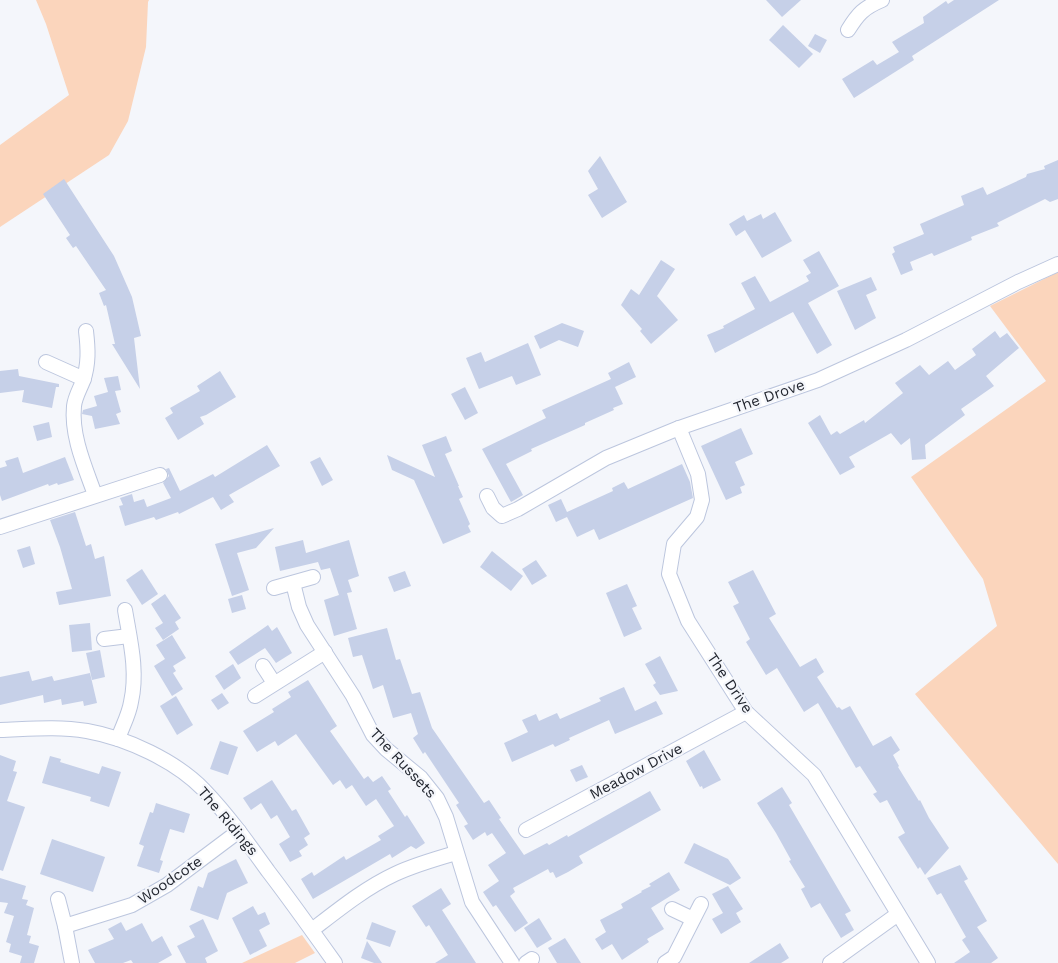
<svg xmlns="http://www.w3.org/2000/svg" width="1058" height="963" viewBox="0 0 1058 963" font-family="'Work Sans',sans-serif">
	<rect width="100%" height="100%" fill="#f4f6fb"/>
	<g fill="#fbd5bc">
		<path d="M36,0h113l-1,2 -2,45 -18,74 -19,34 -109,72v-82l69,-50 -23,-71z"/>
		<path d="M1058,272v592l-143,-170 82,-68 -14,-47 -72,-102 135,-96 -56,-75z"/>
		<path d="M302,935l13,18 -20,10h-53z"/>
	</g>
	<g fill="#c6d0e8">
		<path d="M766,0h35l-19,17z"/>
		<path d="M954,0h45l-87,56 2,4 -60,38 -12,-19 31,-19 4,5 22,-13 -7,-10 32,-19 -1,-6 23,-16 2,3z"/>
		<path d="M783,25l30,29 -14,14 -30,-28z"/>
		<path d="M815,34l12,6 -7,13 -12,-7z"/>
		<path d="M600,156l27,46 -25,16 -14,-23 10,-6 -10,-18z"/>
		<path d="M1058,160v39l-8,3 -5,-3 -48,24 2,3 -28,11 1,3 -38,16 -2,-3 -22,9 3,8 -12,5 -9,-21 3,-2 -2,-5 31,-13 -4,-10 44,-19 -3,-9 22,-9 4,8 39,-18 1,-3 18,-5 -1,-3z"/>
		<path d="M64,179l50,77 18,41 9,39 -7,2 6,51 -28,-45h3l-9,-39 -2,1 -5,-13 7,-3 -30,-44 -3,2 -7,-10 4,-3 -27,-41z"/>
		<path d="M775,212l17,29 -30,17 -17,-28 -9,6 -7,-12 15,-9 3,6 14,-7 2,5z"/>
		<path d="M819,251l20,35 -31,17 24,42 -15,9 -24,-42 -78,41 -8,-18 17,-7 -1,-2 32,-17 -14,-26 14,-7 15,26 39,-21 -3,-5 5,-3 -8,-13z"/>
		<path d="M661,260l14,9 -18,27 21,24 -27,24 -11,-13 2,-2 -21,-24 10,-16 8,6z"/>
		<path d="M871,277l6,13 -11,5 10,23 -21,12 -18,-39z"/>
		<path d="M562,323l22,8 -6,16 -19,-7 -19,9 -6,-13z"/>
		<path d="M995,331l5,7 7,-5 12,15 -33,28 8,10 -33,23 4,6 -40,30 1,14 -14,1 -2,-22 -9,7 -10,-12 -42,24 6,10 -15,8 -32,-52 12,-8 11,20 6,-4 3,3 24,-14 1,3 38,-30 -8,-10 25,-18 9,10 19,-14 7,9 21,-15 -4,-6z"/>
		<path d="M528,343l13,32 -25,10 -4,-9 -33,13 -13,-31 15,-6 4,10z"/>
		<path d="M629,362l7,15 -21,10 8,17 -10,4 1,2 -29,13v2l-54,24 1,2 -26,13 17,31 -12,7 -29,-53 64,-31 -4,-8 69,-31 -3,-6z"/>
		<path d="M18,369l1,7 40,8v3h-3l-4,21 -30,-6 2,-12 -24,3v-22z"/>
		<path d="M220,371l16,26 -30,18 -6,2 4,7 -26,16 -13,-22 8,-5 -3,-5 30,-17 -3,-5z"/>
		<path d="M118,376l3,14 -6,1 6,21 -5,2 4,10 -25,5 -3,-13 -10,-2 1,-4 14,-4 -3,-10 14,-4 -4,-14z"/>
		<path d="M465,387l13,26 -13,7 -14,-26z"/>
		<path d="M49,422l3,15 -15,4 -4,-15z"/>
		<path d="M741,428l12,26 -18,8 10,23 -5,2 2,6 -16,7 -25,-54z"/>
		<path d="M446,436l6,15 -7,3 14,32h-1l5,11 -4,2 11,25 -2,2 3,6 -28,12 -29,-64 -22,-10 -5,-15 48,22 -13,-32z"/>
		<path d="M267,445l13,21 -51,29 5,7 -13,8 -8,-13 -34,17 -1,-2 -22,8 -2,-3 -29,9 -6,-20 4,-1 -3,-7 12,-4 2,8 10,-3 3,8 24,-9 -8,-15 6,-7 -3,-7 3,-1 11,23 33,-17 2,3z"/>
		<path d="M18,457l5,16 42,-16 9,23 -16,5 -1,-2 -8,3 -1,-2 -46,17 -2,-6v-27l7,-2 -2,-5z"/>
		<path d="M320,457l13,23 -11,6 -12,-24z"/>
		<path d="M682,464l8,18 3,16 -94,42 -5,-11 -17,8 -10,-20 -11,5 -8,-17 13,-6 6,13 46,-21 -1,-3 12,-6 4,7z"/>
		<path d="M75,512l11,34 5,-2 4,15 9,-3 7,40 -52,9 -3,-13 16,-3 -12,-42 -10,-27z"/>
		<path d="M274,528l-18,20 -19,5 12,37 -17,6 -17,-52z"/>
		<path d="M303,540l3,13 43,-13 10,36 -11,4 4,12 -5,1 10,36 -23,7 -10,-36 15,-5 -9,-27 -9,2 -3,-8 -38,9 -5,-24z"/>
		<path d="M30,546l5,18 -12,4 -6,-18z"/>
		<path d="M492,551l31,25 -12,15 -31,-24z"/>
		<path d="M536,560l11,16 -15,9 -10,-16z"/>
		<path d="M142,569l16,25 -16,11 -16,-25z"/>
		<path d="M753,570l23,44 -7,4 31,49 16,-9 8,14 -7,5 20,31 2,-1 3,3 8,-4 23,40 18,-10 9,14 -7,5 6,11 -1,1 21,34 1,-1 9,18 20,30 -24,27 -5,-8 -2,2 -20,-32 7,-4 -18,-33 -7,3 -7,-9 4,-2 -17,-26 -4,2 -38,-65 -14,9 -27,-44 -11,7 -20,-33 4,-3 -17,-33 6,-3 -11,-21z"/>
		<path d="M405,571l6,15 -17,6 -6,-15z"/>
		<path d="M627,584l10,22 -5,2 10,21 -18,8 -18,-44z"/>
		<path d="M165,594l16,24 -6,4 4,7 -16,11 -8,-12 8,-5 -12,-19z"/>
		<path d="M242,595l4,14 -14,4 -4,-14z"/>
		<path d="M90,623l2,27 -20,2 -3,-27z"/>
		<path d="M268,625l4,6 5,-4 15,26 -16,10 -11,-15 -27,17 -9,-13z"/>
		<path d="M387,628l9,32 4,-1 12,35 8,-2 12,36 52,75 5,-3 12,18 -2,1 25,36 23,-12 2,2 18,-10 1,2 82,-46 11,19 -82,46 4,7 -15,9 -12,6 -3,-6 -3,1 -2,-4 -35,19 2,4 -5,4 18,27 -13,9 -19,-27 -3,2 -10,-15 16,-11 -11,-16 18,-12 -14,-20 -5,3 -2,-4 -12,8 -9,-14 4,-2 -12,-19 3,-2 -34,-51 -2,2 -10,-16 5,-4 -7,-21 -18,5 -10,-33 -10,4 -11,-34 -9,2 -5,-19z"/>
		<path d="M172,635l14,23 -13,8 3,5 -3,2 10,16 -11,7 -18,-30 11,-7 -9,-14z"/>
		<path d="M100,650l5,27 -13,3 -6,-27z"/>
		<path d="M660,656l18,35 -18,4 -7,-10 3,-2 -11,-19z"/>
		<path d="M233,664l8,14 -17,12 -9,-14z"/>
		<path d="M29,671l3,10 20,-5 2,5 36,-8 7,30 -13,3 -1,-5 -21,4 -1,-6 -17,4 -1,-8 -43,10v-28z"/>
		<path d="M308,680l29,46 -7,5 34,48 4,-3 5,6 9,-6 9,13 -3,2 17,26 2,-2 18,28 -9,6 -5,-3 -19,12 -2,-4 -77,45 -12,-20 11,-7 2,4 30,-20 2,4 35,-20 -3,-4 16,-10 -18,-27 -10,7 -14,-21 -6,4 -6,-9 -7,5 -37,-51 -18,12 -3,-5 -18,11 -14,-21 31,-19 -2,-3 19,-12 -3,-5z"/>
		<path d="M624,687l11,24 21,-10 7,13 -48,20 -6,-14 -40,18 1,2 -15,7 -2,-3 -41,18 -8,-19 24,-11 -6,-12 14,-6 3,7 18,-8 3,6 41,-18 -2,-3z"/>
		<path d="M222,693l7,10 -11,7 -7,-10z"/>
		<path d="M176,696l17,29 -16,10 -17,-29z"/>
		<path d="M220,741l18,6 -10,28 -18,-6z"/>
		<path d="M704,750l17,30 -18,9 -1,-3 -2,1 -14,-26z"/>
		<path d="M0,755l16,6 -3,10 4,1 -10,29 18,6 -22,64 -3,-1z"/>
		<path d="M50,756l11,3 -1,3 39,12 3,-8 19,6 -12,35 -19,-6 1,-4 -49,-14z"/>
		<path d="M582,765l6,12 -12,5 -6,-12z"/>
		<path d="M272,780l20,31 4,-2 14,25 -6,4 4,7 -9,6 3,5 -12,6 -11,-18 11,-7 -13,-22 -6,4 -10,-16 -10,7 -8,-12z"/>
		<path d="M782,787l10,16 -3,2 62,106 -6,3 9,16 -13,8 -21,-35 -9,5 -10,-19 4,-2 -16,-26 2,-1 -15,-27 -19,-30z"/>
		<path d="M156,803l34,11 -6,19 -14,-4 -10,31 3,1 -4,12 -22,-7 7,-20 -5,-2 11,-32 3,1z"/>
		<path d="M52,839l53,18 -12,35 -53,-18z"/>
		<path d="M694,843l34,16 13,19 -11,7 -46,-22z"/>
		<path d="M236,859l12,24 -21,10 -9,27 -28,-10 8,-24 5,2 5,-15z"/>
		<path d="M960,865l8,14 -4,2 23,40 -10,6 21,31 -7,5h-37l16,-11 -8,-12 4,-3 -25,-44 -4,2 -10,-17z"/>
		<path d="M669,872l11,18 -29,18 13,21 -17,10 2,3 -27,18 -10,-16 -10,6 -7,-11 11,-7 -6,-12 23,-12 -2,-4 21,-12 -1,-1 10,-5 -2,-2z"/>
		<path d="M0,878l26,8 -4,13 6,1 -2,5 8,3 -7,27 4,1 -2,7 10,3 -5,17h-14l2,-7 -13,-4 2,-8 -5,-2 8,-26 -10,-3 4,-10 -8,-1z"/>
		<path d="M728,886l15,23 -7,4 5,9 -20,12 -9,-15 11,-6 -11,-19z"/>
		<path d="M441,888l10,16 -9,6 34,53h-41l13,-8 -19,-30 -3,2 -14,-21z"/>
		<path d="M253,906l5,9 7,-3 5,12 -11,6 8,16 -17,9 -18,-37z"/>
		<path d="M539,918l13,21 -15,9 -13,-20z"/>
		<path d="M203,919l15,32 -13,7 2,5h-21l-9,-17 18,-9 -6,-11z"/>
		<path d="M121,922l5,9 16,-8 10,19 10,-6 10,19 -14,8h-25l-2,-3 -8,3h-28l-7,-13 26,-11 -6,-10z"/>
		<path d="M372,922l24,9 -6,16 -24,-8z"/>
		<path d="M565,938l16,25h-24l-9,-15z"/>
		<path d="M367,941l15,22h-8l-13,-5z"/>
		<path d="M780,943l9,15 -8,5h-32z"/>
	</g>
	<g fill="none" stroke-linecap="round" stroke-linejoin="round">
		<defs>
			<g id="street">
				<path d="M848,30c10,-16 15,-22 34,-30"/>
				<path d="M86,331c2,17 3,33 -3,50 -3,8 -8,16 -9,25 -3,30 11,61 21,89"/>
				<path d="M46,362l38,17"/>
				<path d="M679,428l19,46 4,26 -5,17 -23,27 -5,30 19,47 58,91 68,63 114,188"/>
				<path d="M487,496l6,12 9,8 16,-7 88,-51 73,-30 139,-48 88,-40 112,-58 40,-18"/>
				<path d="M0,527l160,-52"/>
				<path d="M293,583l6,24 8,18 46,71 20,39 13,14 35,29 16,20 9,19 26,85 40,61"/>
				<path d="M274,588l39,-11"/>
				<path d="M104,639l25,-3"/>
				<path d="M263,666l11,17"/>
				<path d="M255,696l70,-44"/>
				<path d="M0,730c29,-1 58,-4 87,1 40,7 89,30 117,59 24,25 44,53 64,81 23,30 45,61 67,92"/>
				<path d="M118,739c4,-12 11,-24 13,-37 7,-31 -1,-62 -6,-92"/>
				<path d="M526,830l220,-118"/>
				<path d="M58,899l7,27 7,37"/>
				<path d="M672,909l21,10"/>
				<path d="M65,926l67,-21 35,-20 72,-54"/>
				<path d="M312,930c26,-20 53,-42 83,-56 19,-9 40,-15 61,-21"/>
				<path d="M526,963l6,-4"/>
				<path d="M665,963l9,-6 27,-53"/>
				<path d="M830,963l68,-49"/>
			</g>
		</defs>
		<use href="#street" stroke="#bcc6de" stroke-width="16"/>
		<use href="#street" stroke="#fff" stroke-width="14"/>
	</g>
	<g text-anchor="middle" stroke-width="4.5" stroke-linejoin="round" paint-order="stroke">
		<g font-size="15" fill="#232730" stroke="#f4f6fb">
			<text transform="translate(769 396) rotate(-19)" y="5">The Drove</text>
			<text transform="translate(730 683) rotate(56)" y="5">The Drive</text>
			<text transform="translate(403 763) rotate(47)" y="5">The Russets</text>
			<text transform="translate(636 771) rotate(-28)" y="5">Meadow Drive</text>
			<text transform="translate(228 821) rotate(50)" y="5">The Ridings</text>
			<text transform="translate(170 880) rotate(-34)" y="5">Woodcote</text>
		</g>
	</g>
</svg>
